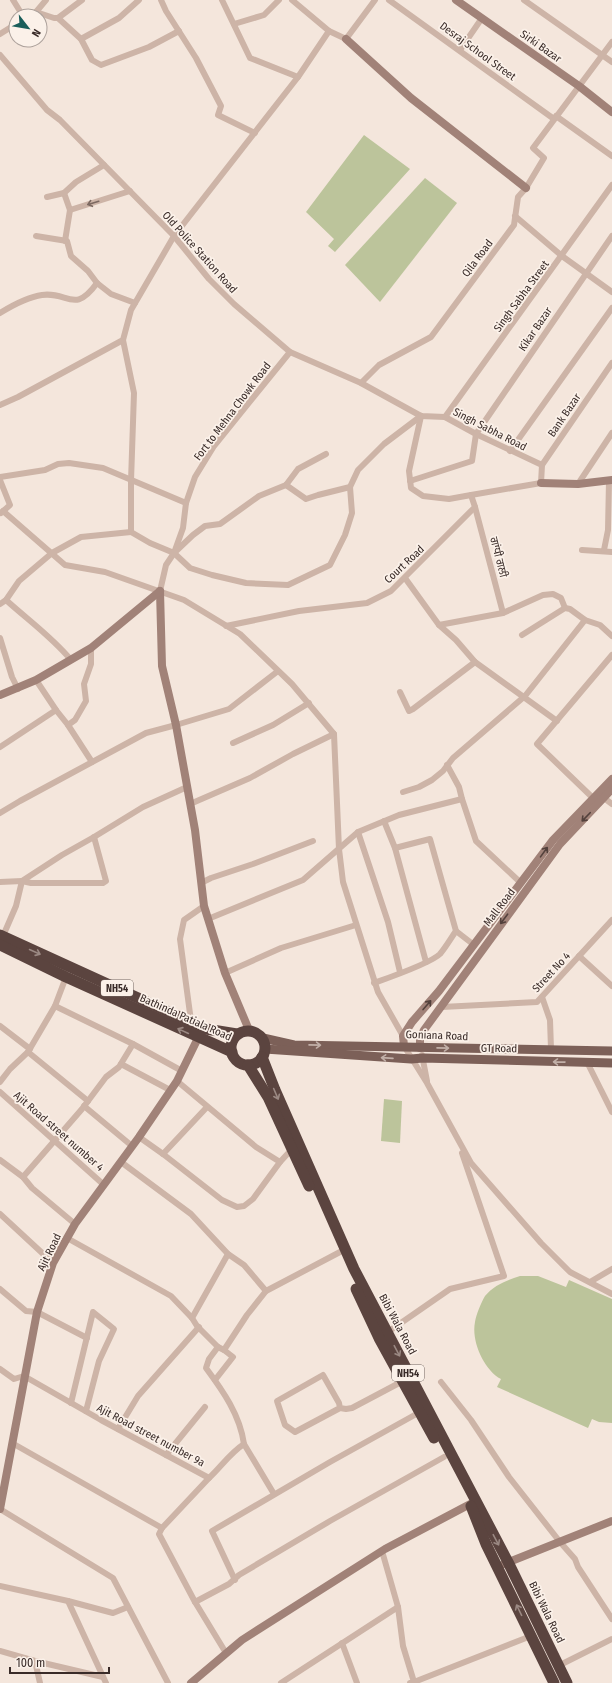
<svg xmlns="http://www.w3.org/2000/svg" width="612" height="1683" viewBox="0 0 612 1683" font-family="'Fira Sans Condensed','Noto Sans Gurmukhi',sans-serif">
	<rect width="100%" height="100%" fill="#f4e6dc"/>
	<g fill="#bcc49b">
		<path d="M364,135l46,34 -75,83 -7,-6 6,-7 -28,-27z"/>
		<path d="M425,178l32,25 -77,99 -35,-37z"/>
		<path d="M384,1099l18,2 -2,42 -19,-2z"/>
		<path d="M520,1276h18l28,11 3,-7 43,19v124l-13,-1 -7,-3 -4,9 -91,-41 4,-8c-17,-9 -30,-38 -26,-57 1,-7 6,-19 10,-26 9,-11 22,-16 35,-20z"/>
	</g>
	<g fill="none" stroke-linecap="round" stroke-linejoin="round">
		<g stroke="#cdb4a7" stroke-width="6">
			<path d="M13,0l10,16"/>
			<path d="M161,0l5,11 30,47 25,48 -3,9 37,18"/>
			<path d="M222,0l28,58 48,19"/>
			<path d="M292,0l37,31 17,8 29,-39"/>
			<path d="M389,0l165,119"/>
			<path d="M524,0l88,62"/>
			<path d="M36,12l18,6h4l23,21 11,21 9,5 48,-18 30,-16"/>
			<path d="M30,16l6,-4 10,-12"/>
			<path d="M58,18l24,-18"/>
			<path d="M234,24l30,-9 15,-15"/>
			<path d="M0,34l16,-10"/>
			<path d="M81,39l38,-21 20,-18"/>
			<path d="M460,50l22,-32"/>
			<path d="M0,55l47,55 13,10 114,116 35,43 25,25 56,48 71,31 60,33 24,1 31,17 66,31"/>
			<path d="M556,116l56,40"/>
			<path d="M64,193l6,17 60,-19"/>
			<path d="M47,197l17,-4 12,-11 28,-17"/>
			<path d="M515,216l47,40 50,36"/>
			<path d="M36,236l31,5 4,15 17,15 9,12 14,11 24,9"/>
			<path d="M65,241l5,-31"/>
			<path d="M0,313c13,-8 27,-16 42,-18 26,-4 32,20 55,-12"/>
			<path d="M123,340l11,53 -3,88v51l19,11 24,10 16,15 22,7 34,8 42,2 42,-20 15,-30 7,-22 -2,-26"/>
			<path d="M361,383l18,-18 52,-28 83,-112 4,-28 8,-9 18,-30 -11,-10 79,-106"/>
			<path d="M0,405l18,-8 105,-57 8,-30 43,-74 124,-159 31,-46"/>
			<path d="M421,416l-12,55 2,17 12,8 26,3 22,-4"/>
			<path d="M445,417l167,-232"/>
			<path d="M510,451l102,-143"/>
			<path d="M0,477l45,-7 13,-6 11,-1 34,5 83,35"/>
			<path d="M0,480l10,25 -9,8"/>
			<path d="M410,481l62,-20 4,-27 136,-198"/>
			<path d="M578,484l34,-51"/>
			<path d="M286,485l20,14 12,-4 32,-8 8,-17 26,-26 37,-28"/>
			<path d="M475,507l28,106"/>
			<path d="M3,511l62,54 40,7 79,28 56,34 52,50 42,50 5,115 4,33 35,110 25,44"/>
			<path d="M582,550l30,2"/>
			<path d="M604,550l4,-20 1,-49"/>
			<path d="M174,553l9,-25 3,-25 9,-26 19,-31 76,-94"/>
			<path d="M405,578l34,47 17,15 19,22 82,59"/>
			<path d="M160,591l6,-26 8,-12 19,-18 12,-9 15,-2 39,-28 27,-11 12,-16 28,-15"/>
			<path d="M6,600c22,20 46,37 65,60"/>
			<path d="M0,604l6,-4 13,-19 33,-28 29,-16 50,-5"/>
			<path d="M439,625l64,-12 40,-18 10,-1 8,4 4,10"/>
			<path d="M226,626l73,-15 68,-8 24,-12 84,-84 -4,-12 70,-12 1,-18 70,-102"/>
			<path d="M522,635l43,-27 5,1 15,11 15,5 12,11"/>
			<path d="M0,638l12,39 6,12"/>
			<path d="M36,680l20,30"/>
			<path d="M400,692l9,19 4,-2 62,-47"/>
			<path d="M68,725l24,37"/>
			<path d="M233,743l40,-18 36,-22"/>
			<path d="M0,747l56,-37 12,15 7,-5 11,-19 -2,-17 7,-20v-16"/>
			<path d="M447,765l12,22 3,12"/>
			<path d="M403,792l16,-5 13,-7 11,-9 10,-13 72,-62 60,-76"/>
			<path d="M604,798l8,6"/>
			<path d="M594,799l-57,-55 75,-89"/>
			<path d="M190,804l60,-26 43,-24 41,-20"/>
			<path d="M0,813l20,-12 126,-68 30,-8 53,-16 49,-38"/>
			<path d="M384,821l11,27 31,114"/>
			<path d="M358,832l30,90 12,50"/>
			<path d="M395,848l35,-9 26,92 18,14"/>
			<path d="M0,882l22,-1 9,2h72l3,-2 -12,-44"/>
			<path d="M201,883l10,-5 42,-14 60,-23"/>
			<path d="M208,919l95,-39 55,-48 41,-17 63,-16 14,42 45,42"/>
			<path d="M3,936l13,-30 6,-25 40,-26 32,-18 49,-30 44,-20"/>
			<path d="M579,956l33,30"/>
			<path d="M225,973l56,-25 75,-23"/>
			<path d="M374,983c14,-5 57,-20 66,-29 6,-7 11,-16 16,-23"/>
			<path d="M542,997l8,23 1,29"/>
			<path d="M55,1006l78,38 49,27"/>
			<path d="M442,1007l95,-5 75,-82"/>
			<path d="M191,1021l-11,-82 4,-19 20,-14"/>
			<path d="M0,1026l30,23"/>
			<path d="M404,1046l23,37 44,80 70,80 29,29 42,22"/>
			<path d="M28,1052l60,49"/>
			<path d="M422,1055l5,26"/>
			<path d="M587,1062l25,50"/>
			<path d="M121,1064l49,26"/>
			<path d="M0,1082l10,-13 18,-17 27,-46 11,-29"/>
			<path d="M0,1092l104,93"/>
			<path d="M84,1106l48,40"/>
			<path d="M139,1137l24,17 59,46 15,7 7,-1 9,-7 27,-37 -24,-15 -79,-66"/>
			<path d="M163,1154l44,-47"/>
			<path d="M0,1160l23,17 9,11 43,36"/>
			<path d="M121,1162l70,52 37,40 16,11 22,26"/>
			<path d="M280,1162l12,-13"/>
			<path d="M23,1177l59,-68 24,-32 13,-10 14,-23"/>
			<path d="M0,1214l53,49"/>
			<path d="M67,1238l104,58 21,22 5,8 21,21 6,3 23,-35 19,-24 74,-39"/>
			<path d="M590,1282l22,-13"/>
			<path d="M0,1289l26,22 11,1 50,26"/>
			<path d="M192,1318l36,-64"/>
			<path d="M385,1334l65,-45 54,-13 -42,-123"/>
			<path d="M218,1347l-9,12 -3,9c17,23 34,47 38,76"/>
			<path d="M0,1369l14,10 10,-3 77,44 108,58 -47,50"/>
			<path d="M215,1380l18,-23 -9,-7"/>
			<path d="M441,1382l30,38 38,57 51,65 15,17 3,8 34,52"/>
			<path d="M71,1403l22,-91 21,17 -15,32 -13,50"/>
			<path d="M340,1408l-45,24 -10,-7 -8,-24 46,-26 16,28 1,5 6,1 6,-1 51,-27"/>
			<path d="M118,1429l20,-33 61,-69"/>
			<path d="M12,1443l150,85 -3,6 36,68 31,51"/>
			<path d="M166,1455l39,-48"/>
			<path d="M209,1478c12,-11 21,-25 35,-34l30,50"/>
			<path d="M0,1509l113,69 55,105"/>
			<path d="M382,1551l16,56"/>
			<path d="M235,1580l-23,-49 118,-69 90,-50"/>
			<path d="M0,1586l68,15 38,82"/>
			<path d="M68,1601l45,12 15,-6"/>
			<path d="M195,1602l34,-18 10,-9 91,-54 114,-64"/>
			<path d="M342,1643l15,40"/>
			<path d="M0,1651l35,10 68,16"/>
			<path d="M35,1661l5,22"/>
			<path d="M558,1666l54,-27"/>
			<path d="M281,1683l117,-76 5,39 11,36 -4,1"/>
			<path d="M414,1683v-1l117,-46"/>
		</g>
		<g stroke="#a18278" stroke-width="8">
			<path d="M456,0l123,86 33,26"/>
			<path d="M346,39l65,59 115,90"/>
			<path d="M541,483l37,1 34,-4"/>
			<path d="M160,591l2,75 14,59 19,105 9,76 21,67 24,57"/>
			<path d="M0,695l36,-15 55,-32 69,-57"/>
			<path d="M404,1046l-1,-10 9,-14 27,-31 114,-151 59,-61"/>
			<path d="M420,1048v-10l4,-8 136,-186 52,-55"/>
			<path d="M0,1509l37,-197 16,-49 22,-39 64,-87 38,-56 21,-43"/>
			<path d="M504,1564l108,-43"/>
			<path d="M191,1683l51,-43 143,-91 89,-47"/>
		</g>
		<g stroke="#7c6058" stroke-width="9">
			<path d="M263,1038l31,7 318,6"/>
			<path d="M265,1049l146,10 12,-1 189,5"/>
		</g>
		<g stroke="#5b443f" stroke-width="11">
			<path d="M0,935l206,94 31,5"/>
			<path d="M0,945l66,32 166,75"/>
			<circle cx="248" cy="1048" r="17"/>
			<path d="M262,1057l13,33 79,179 154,293 59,121"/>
			<path d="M248,1065l20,32 41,89"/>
			<path d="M356,1289l23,49 55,100"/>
			<path d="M471,1506l15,38 68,139"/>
		</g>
	</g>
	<defs><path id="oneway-shaft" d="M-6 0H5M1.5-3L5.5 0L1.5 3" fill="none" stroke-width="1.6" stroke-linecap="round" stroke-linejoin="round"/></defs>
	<use stroke="#7c6961" href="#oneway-shaft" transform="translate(93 203) rotate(163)"/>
	<g stroke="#53413c">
		<use href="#oneway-shaft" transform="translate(586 817) rotate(134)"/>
		<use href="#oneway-shaft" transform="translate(544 852) rotate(-54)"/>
		<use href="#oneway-shaft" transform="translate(504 919) rotate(127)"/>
		<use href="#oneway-shaft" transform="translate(427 1005) rotate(-49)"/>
	</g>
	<g stroke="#9b8983">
		<use href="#oneway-shaft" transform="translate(35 952) rotate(24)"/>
		<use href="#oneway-shaft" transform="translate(183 1031) rotate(-155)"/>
		<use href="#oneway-shaft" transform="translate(276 1094) rotate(67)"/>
		<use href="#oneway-shaft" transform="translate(397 1351) rotate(62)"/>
		<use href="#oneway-shaft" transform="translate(496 1540) rotate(62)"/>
		<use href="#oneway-shaft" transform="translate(519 1610) rotate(-116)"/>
	</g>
	<g stroke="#c2b0a8">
		<use href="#oneway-shaft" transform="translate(315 1045) rotate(1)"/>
		<use href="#oneway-shaft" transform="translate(443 1048) rotate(1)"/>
		<use href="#oneway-shaft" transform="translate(387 1058) rotate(-176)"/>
		<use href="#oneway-shaft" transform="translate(559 1062) rotate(-179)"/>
	</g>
	<g text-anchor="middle" stroke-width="3.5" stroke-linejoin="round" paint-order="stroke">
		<g fill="#fbf1e9" stroke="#736662" stroke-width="1">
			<rect x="101" y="980" width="32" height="16" rx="3"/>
			<rect x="392" y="1365" width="32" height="16" rx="3"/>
		</g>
		<g font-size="10" font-weight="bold" fill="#392b28">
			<text x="117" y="992">NH54</text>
			<text x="408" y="1377">NH54</text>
		</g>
		<g font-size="11" fill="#392b28" stroke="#fbf1e9">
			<text transform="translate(541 46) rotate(35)" y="4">Sirki Bazar</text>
			<text transform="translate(478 51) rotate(36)" y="4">Desraj School Street</text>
			<text transform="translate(200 252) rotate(48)" y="4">Old Police Station Road</text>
			<text transform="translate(477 258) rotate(-53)" y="4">Qila Road</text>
			<text transform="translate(521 296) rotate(-54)" y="4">Singh Sabha Street</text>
			<text transform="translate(535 329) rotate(-56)" y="4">Kikar Bazar</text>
			<text transform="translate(232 411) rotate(-53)" y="4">Fort to Mehna Chowk Road</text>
			<text transform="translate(564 415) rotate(-56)" y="4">Bank Bazar</text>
			<text transform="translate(490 429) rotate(27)" y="4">Singh Sabha Road</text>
			<text transform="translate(499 557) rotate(76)" y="4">ਗਾਂਧੀ ਗਲੀ</text>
			<text transform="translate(404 564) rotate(-43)" y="4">Court Road</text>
			<text transform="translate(499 907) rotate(-53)" y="4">Mall Road</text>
			<text transform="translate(551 972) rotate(-47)" y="4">Street No 4</text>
			<text transform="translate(186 1017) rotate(24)" y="4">Bathinda Patiala Road</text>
			<text transform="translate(437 1035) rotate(2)" y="4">Goniana Road</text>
			<text transform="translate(499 1048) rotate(1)" y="4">GT Road</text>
			<text transform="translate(59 1131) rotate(41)" y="4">Ajit Road street number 4</text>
			<text transform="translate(49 1252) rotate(-64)" y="4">Ajit Road</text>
			<text transform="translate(398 1324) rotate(62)" y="4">Bibi Wala Road</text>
			<text transform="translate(151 1435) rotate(28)" y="4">Ajit Road street number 9a</text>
			<text transform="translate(547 1612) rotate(64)" y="4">Bibi Wala Road</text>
		</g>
	</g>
	<g transform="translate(28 28) rotate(121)"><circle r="19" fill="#fbf1e9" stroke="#ada29c"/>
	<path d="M0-3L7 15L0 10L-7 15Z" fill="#1a5e5a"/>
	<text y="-6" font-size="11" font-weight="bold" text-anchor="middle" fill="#392b28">N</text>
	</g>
	<path d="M10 1667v6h99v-6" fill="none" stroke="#392b28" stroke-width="2"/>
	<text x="16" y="1667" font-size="12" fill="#392b28" stroke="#fbf1e9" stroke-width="3" paint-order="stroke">100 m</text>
</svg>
